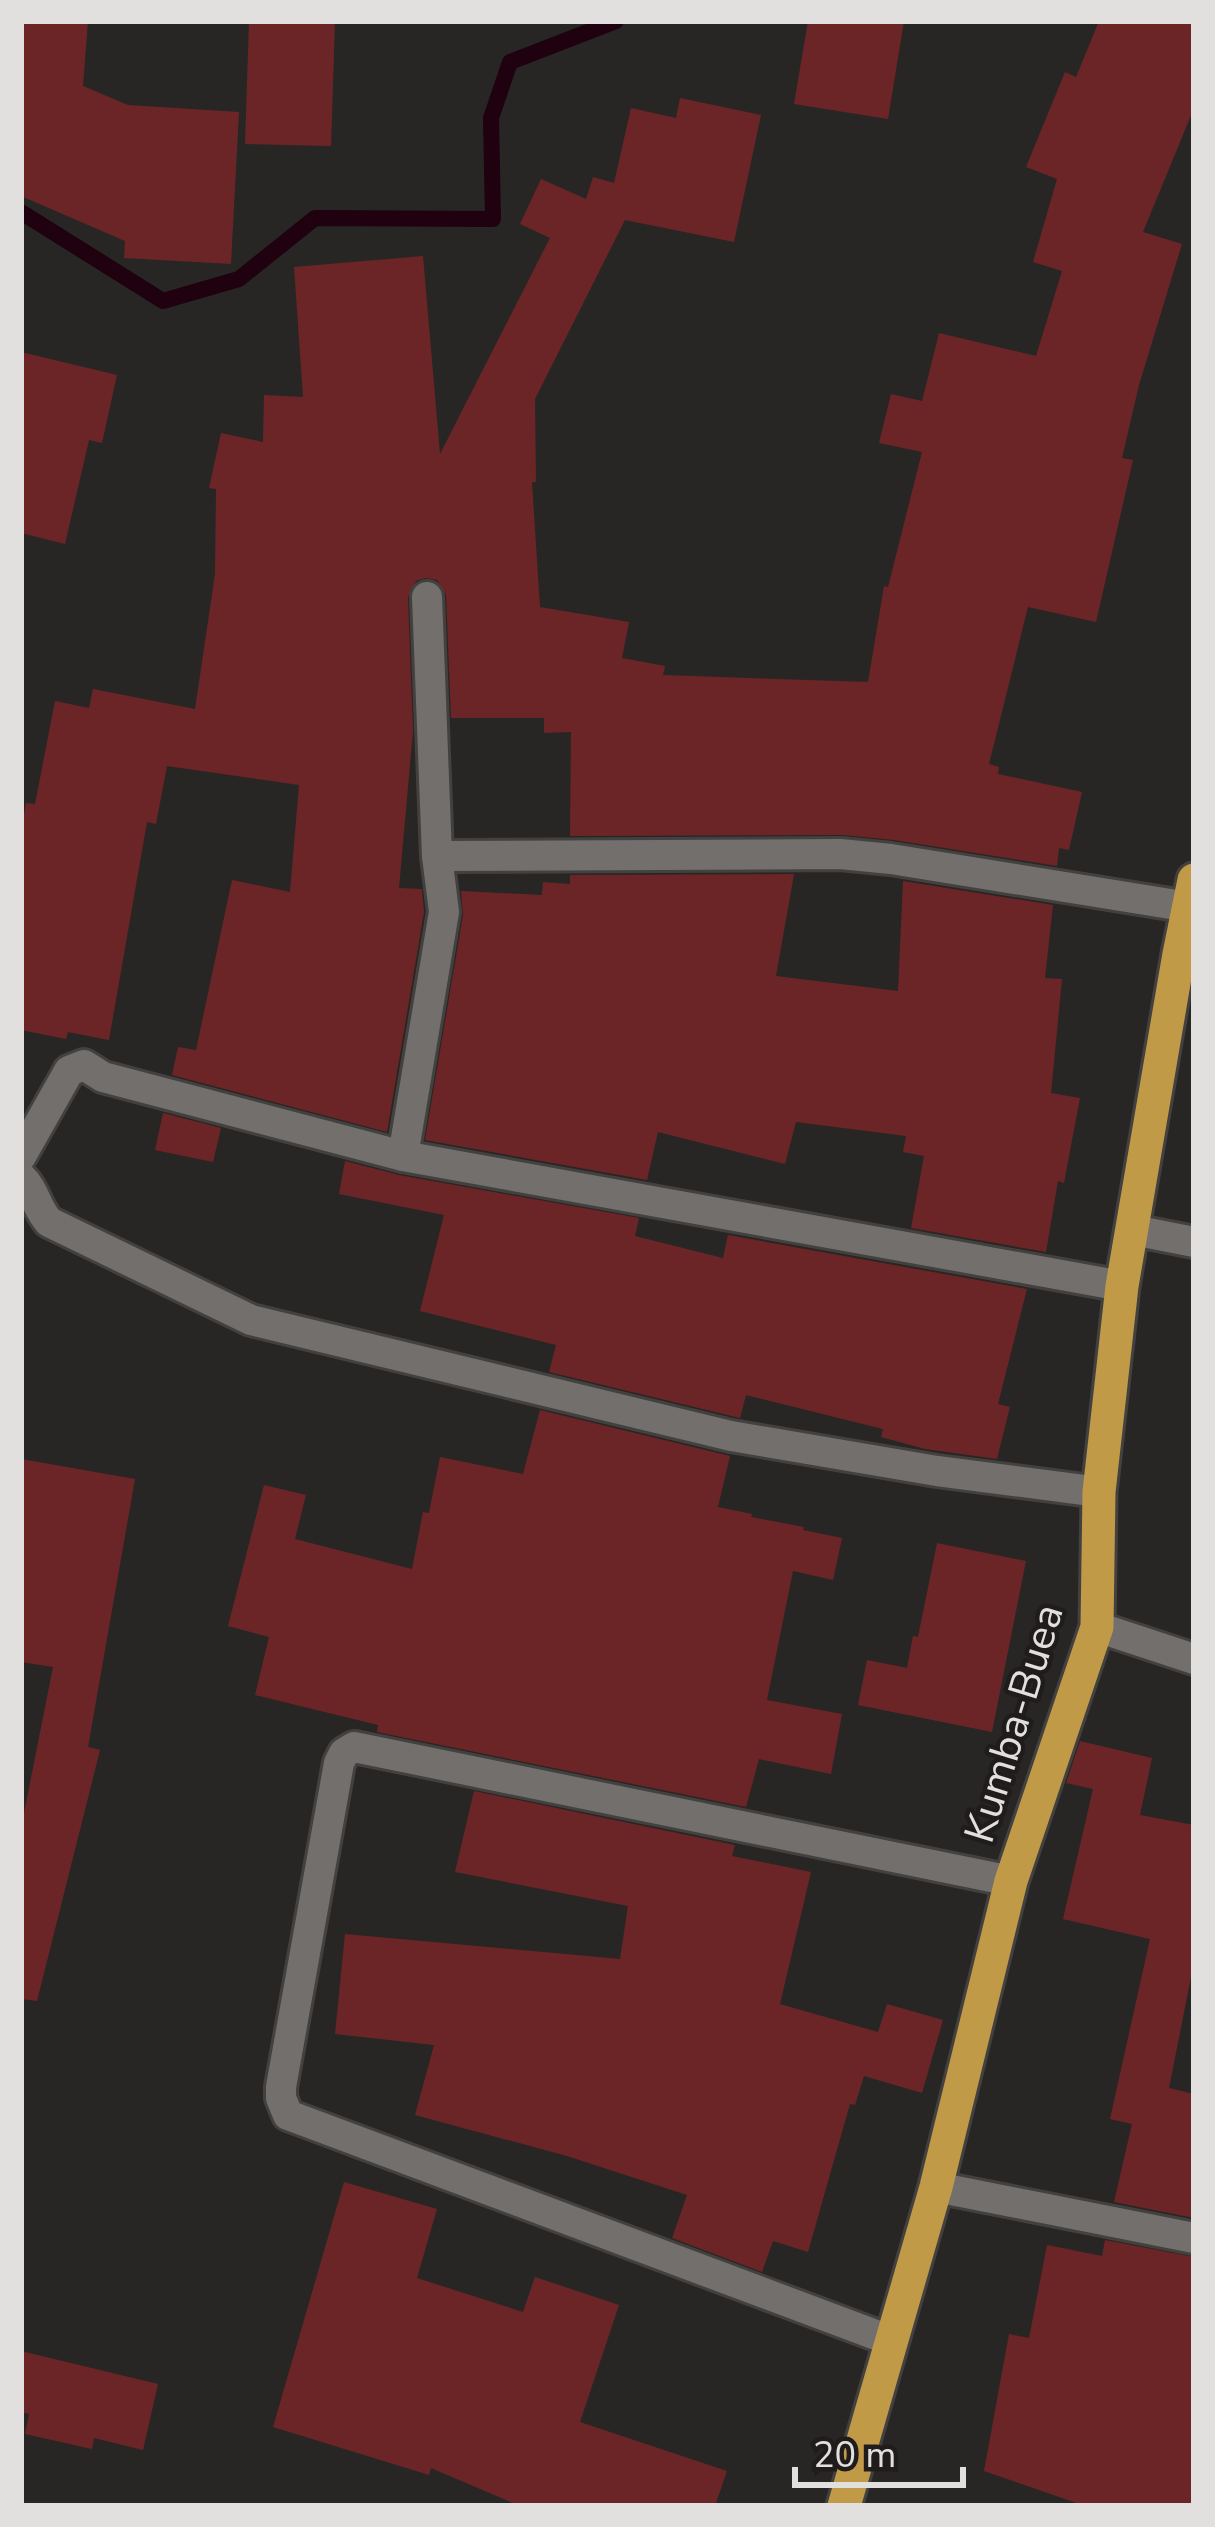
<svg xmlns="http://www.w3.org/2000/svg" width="1215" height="2527" viewBox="0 0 1215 2527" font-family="'Nunito Sans',sans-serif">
	<rect width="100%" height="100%" fill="#282624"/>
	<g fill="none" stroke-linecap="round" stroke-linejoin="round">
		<path stroke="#1f0110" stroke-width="16" d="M21,212l142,89 76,-22 76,-61 178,1 -2,-101 19,-56 106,-41"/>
	</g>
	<g fill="#6c2527">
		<path d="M21,21h67l-5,65 45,19 111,7 -8,152 -107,-6 1,-17 -104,-45z"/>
		<path d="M249,21h86l-4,125 -86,-2z"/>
		<path d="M808,21h96l-16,98 -94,-15z"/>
		<path d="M1099,21h95v87l-51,124 39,12 -43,141 -17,73 11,2 -37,162 -68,-15 -39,157 10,3 -1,7 84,18 -13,58 -10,-2 -2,18 -163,-26 -52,-5 -272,1 1,-104 -27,1v-15h-93l-5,-123 -9,-15 -12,-2 -9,3 -8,16 5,134 -14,157 23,1 2,23 -37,220 -215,-57 6,-28 18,3 36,-170 58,12 9,-107 -132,-19 -11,58 -9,-2 -38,218 -41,-8 -2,7 -45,-9v-198l5,-29 9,1 20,-103 34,7 4,-19 102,20 20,-135 1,-85 -7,-1 12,-55 42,9 1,-47 39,2 -9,-130 129,-11 17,198 110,-216 -30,-14 21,-45 45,20 7,-22 21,6 17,-75 45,10 4,-20 81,17 -27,127 -109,-22 -90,179 1,83h-4l8,125 89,15 -7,36 43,8 -2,9 205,7 16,-96 4,1 34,-135 -43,-9 12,-49 31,7 17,-68 97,23 26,-85 -29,-9 24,-83 -31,-12 39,-95 11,5z"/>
		<path d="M21,352l96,23 -15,68 -13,-3 -24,104 -44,-11z"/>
		<path d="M794,874l-18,102 122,15 5,-110 150,24 -8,73 17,1 -11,114 29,5 -16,85 -6,-2 -12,71 -135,-24 13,-72 -21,-4 3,-16 -110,-14 -11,42 -127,-32 -11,48 -222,-40 38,-225 -2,-24 81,4 1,-13 27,2v-9z"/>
		<path d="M163,1113l58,15 -8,34 -58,-12z"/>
		<path d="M345,1161l54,14 240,43 -4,18 88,22 5,-23 299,54 -29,115 12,3 -13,52 -72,-10 -44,-12 2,-8 -137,-34 -6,23 -191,-46 7,-27 -136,-34 24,-96 -105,-21z"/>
		<path d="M540,1410l190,46 -12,51 34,7 -1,3 53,10 -1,3 39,8 -9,42 -40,-9 -26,129 75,14 -11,60 -72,-15 -13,48 -369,-75 1,-7 -123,-30 14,-58 -41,-11 36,-141 42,10 -11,44 117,30 11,-57 6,1 11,-56 83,17z"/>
		<path d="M21,1459l114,20 -47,268 12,3 -63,251 -16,-2v-171l32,-161 -32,-5z"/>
		<path d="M937,1543l89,18 -34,171 -134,-27 9,-45 40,8 6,-32 5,1z"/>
		<path d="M1080,1741l72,17 -12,57 54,10v137l-25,126 25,6v124l-80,-16 18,-78 -22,-5 40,-180 -87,-20 30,-130 -27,-6z"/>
		<path d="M474,1791l261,54 -3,11 79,16 -31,132 98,28 9,-28 56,16 -21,73 -58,-17 -9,29 -5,-1 -42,148 -35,-11 -11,31 -90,-34 15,-43 -120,-39 -152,-41 19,-70 -99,-11 10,-100 275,25 8,-53 -173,-34z"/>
		<path d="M344,2182l93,27 -20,69 106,34 12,-35 84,28 -39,117 147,49 -12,35h-195l-89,-38 -2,7 -156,-48z"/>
		<path d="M1105,2240l89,17v249h-109l-101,-35 25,-137 20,4 18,-93 55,11z"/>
		<path d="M21,2351l137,33 -15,66 -49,-12 -2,11 -67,-15 4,-20 -8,-2z"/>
	</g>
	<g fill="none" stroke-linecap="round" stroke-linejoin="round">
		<defs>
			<g id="minor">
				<path d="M437,856l403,-2 51,5 298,48"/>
				<path d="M21,1156l48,-85 15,-6 19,12 300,79 719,130"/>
				<path d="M403,1156l41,-244 -7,-56 -10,-259"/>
				<path d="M21,1177c14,13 15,31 28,45l202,98 480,116 206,35 162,21"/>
				<path d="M1133,1230l61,12"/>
				<path d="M1097,1627l97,32"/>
				<path d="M936,2187l258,51"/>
				<path d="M892,2341l-604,-226 -7,-17v-11l58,-324 5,-10 10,-6 657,134"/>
			</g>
			<path id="trunk" d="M844,2506l92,-319 75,-306 86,-254 2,-135 23,-206 57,-332 15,-74"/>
		</defs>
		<use href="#minor" stroke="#43413f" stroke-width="36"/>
		<use href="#trunk" stroke="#43413f" stroke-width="39"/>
		<use href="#minor" stroke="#726f6d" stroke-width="30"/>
		<use href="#trunk" stroke="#c19a48" stroke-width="33"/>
	</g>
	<g text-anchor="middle" stroke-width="9" stroke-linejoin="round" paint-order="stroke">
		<g font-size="42" fill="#e2e0df" stroke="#1f1c1b">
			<text transform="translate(1013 1723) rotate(-73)" y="15">Kumba-Buea</text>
		</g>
	</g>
	<rect width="1215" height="2527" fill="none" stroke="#e2e0df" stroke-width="48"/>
	<path d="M795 2467v18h168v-18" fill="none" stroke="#e2e0df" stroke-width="6"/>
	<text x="813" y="2467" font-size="36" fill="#e2e0df" stroke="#1f1c1b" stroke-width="9" paint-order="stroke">20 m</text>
</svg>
